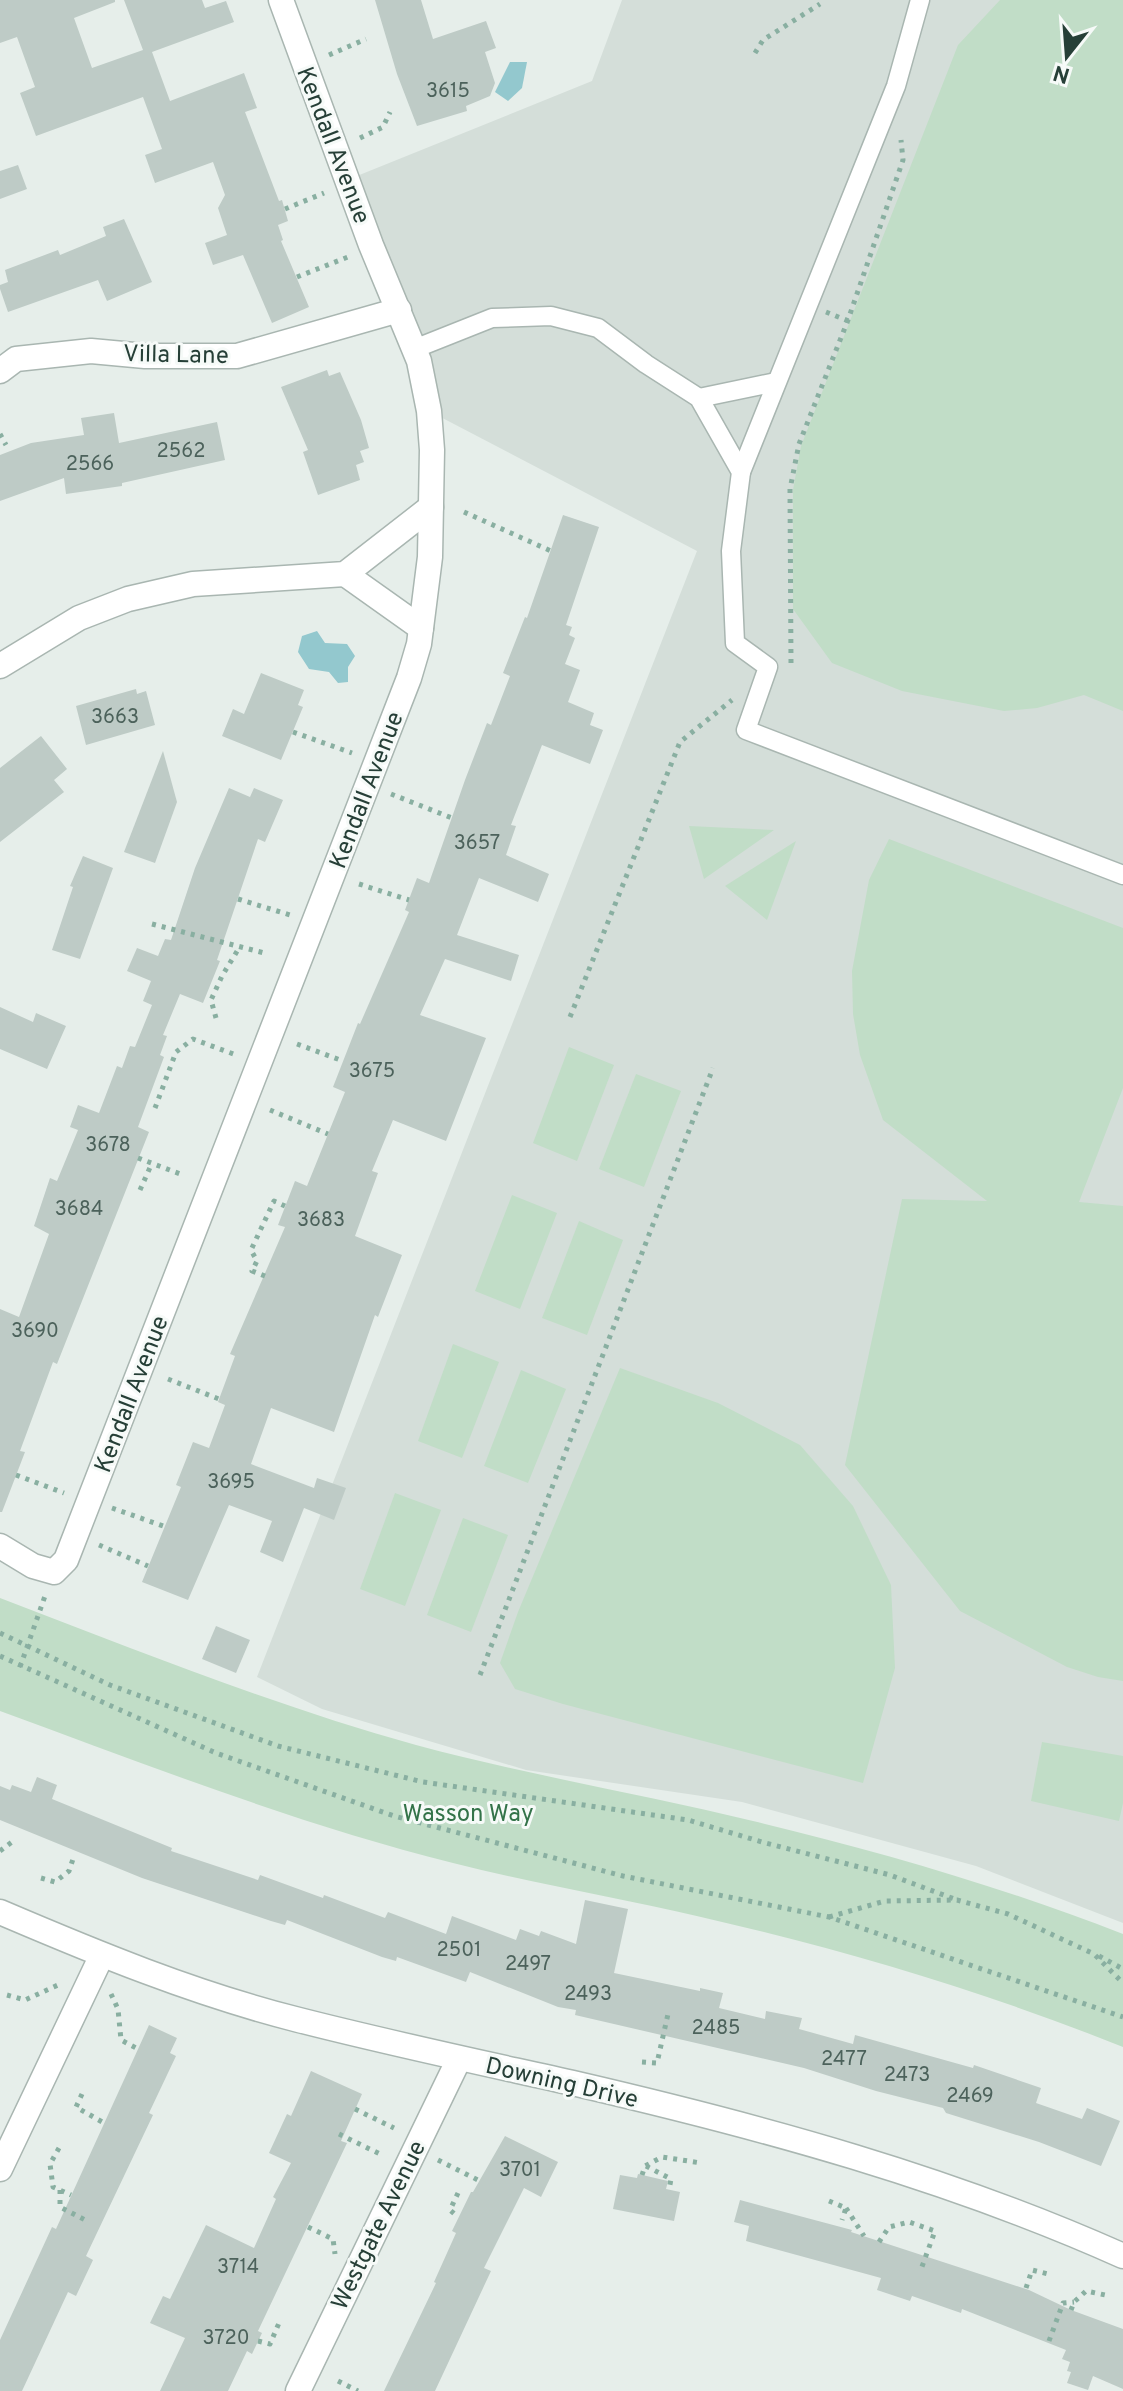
<svg xmlns="http://www.w3.org/2000/svg" width="1123" height="2391" viewBox="0 0 1123 2391" font-family="Overpass,sans-serif">
	<rect width="100%" height="100%" fill="#e6eeea"/>
	<path fill="#d4ded9" d="M622,0h501v1923l-147,-57 -234,-64 -216,-32 -204,-61 -65,-32 440,-1126 -268,-140 -82,-231 245,-99z"/>
	<g fill="#c1ddc7">
		<path d="M1000,0h123v711l-39,-16 -47,13 -33,3 -102,-20 -70,-28 -39,-54v-119l8,-44 157,-401z"/>
		<path d="M689,826l85,4 -70,49z"/>
		<path d="M889,839l234,89v160l-44,114 44,4v475l-25,-4 -31,-10 -107,-56 -115,-146 57,-266 85,2 -104,-81 -23,-65 -7,-41 -1,-43 17,-91z"/>
		<path d="M796,841l-29,79 -42,-34z"/>
		<path d="M569,1047l45,18 -37,96 -44,-18z"/>
		<path d="M636,1074l45,17 -37,96 -45,-18z"/>
		<path d="M512,1195l45,18 -37,96 -45,-18z"/>
		<path d="M579,1221l44,19 -36,95 -45,-17z"/>
		<path d="M453,1344l46,18 -37,96 -44,-17z"/>
		<path d="M620,1368l98,35 82,42 53,61 38,79 4,83 -32,115 -300,-79 -48,-15 -15,-26 18,-51z"/>
		<path d="M521,1370l45,19 -38,94 -44,-17z"/>
		<path d="M395,1493l46,17 -36,96 -45,-17z"/>
		<path d="M463,1518l45,17 -37,97 -44,-17z"/>
		<path d="M0,1598c137,52 274,108 416,147 112,30 225,49 337,76 125,30 250,66 370,113v113c-137,-55 -278,-97 -422,-130 -82,-19 -166,-33 -248,-54 -155,-39 -303,-97 -453,-152z"/>
		<path d="M1042,1742l81,14v47l-4,18 -88,-20z"/>
	</g>
	<g fill="#93c8ce">
		<path d="M510,62h17l-5,26 -14,13 -13,-9z"/>
		<path d="M317,631l8,12 22,1 8,12 -7,11v15l-10,1 -9,-11 -20,-3 -11,-17 4,-16z"/>
	</g>
	<g fill="#becbc6">
		<path d="M0,0h115v2l-41,16 18,50 51,-18 -19,-50h78l3,8 21,-7 8,21 -82,30 18,49 74,-28 13,35 -12,4 34,89 3,-1 6,21 -10,4 5,15 -2,1 28,66 -37,16 -29,-68 -30,10 -8,-22 22,-8 -9,-27 7,-13 -12,-33 -58,21 -10,-28 17,-6 -19,-52 -107,39 -16,-43 15,-6 -18,-50 -17,6z"/>
		<path d="M375,0h46l12,39 53,-18 10,27 -11,4 10,31 -5,13 -24,10 1,5 -50,15 -20,-52z"/>
		<path d="M18,165l9,24 -27,10v-28z"/>
		<path d="M124,219l28,63 -45,19 -9,-21 -90,32 -8,-23v-4l8,-3 -3,-12 53,-20 2,5 46,-19 -3,-9z"/>
		<path d="M327,370l2,6 11,-4 21,48 8,28 -9,3 4,11 -8,3 4,15 -42,15 -15,-43 5,-2 -27,-63z"/>
		<path d="M114,413l5,30 98,-21 8,38 -103,23v3l-56,8 -2,-16 -64,23v-46l31,-12 53,-8 -3,-17z"/>
		<path d="M563,515l36,12 -33,98 6,2 -3,8 6,3 -10,26 15,6 -12,32 26,11 -4,12 13,5 -13,34 -48,-19 -31,80 5,1 -10,29 43,19 -11,28 -59,-24 -22,57 62,20 -8,26 -66,-22 -25,56 66,23 -40,103 -53,-21 -21,51 6,2 -23,63 47,19 -24,62 -3,-2 -41,117 -63,-24 -20,56 63,24 3,-10 29,10 -12,32 -30,-12 -21,54 -23,-10 12,-31 -43,-16 -41,95 -46,-18 39,-95 -5,-2 17,-43 16,6 16,-43 -7,-3 17,-46 -5,-2 55,-127 -7,-2 17,-44 12,5 38,-94 -12,-5 25,-64 2,1 49,-112 -4,-2 12,-32 12,5 36,-103 22,-57 4,2 19,-49 -7,-3 22,-56 2,1z"/>
		<path d="M261,673l43,17 -6,15 5,2 -22,53 -59,-24 11,-27 11,5z"/>
		<path d="M136,689l1,5 9,-3 9,34 -69,20 -10,-39z"/>
		<path d="M41,736l26,33 -13,11 10,12 -64,50v-74z"/>
		<path d="M163,751l14,51 -22,61 -31,-11z"/>
		<path d="M229,788l21,9 4,-9 29,12 -18,42 -7,-3 -41,121 3,1 -17,42 -23,-9 -17,41 4,1 -7,19 4,2 -26,70 11,5 -92,232 -4,-2 -33,89 5,1 -23,60h-2v-203l19,8 30,-83 -15,-8 16,-48 7,3 21,-51 -8,-3 8,-22 21,8 18,-47 5,2 8,-22 5,1 17,-42 -9,-4 8,-20 -24,-10 10,-23 21,8 7,-17 6,1 24,-72z"/>
		<path d="M83,856l30,12 -33,91 -28,-9 21,-63 -3,-1z"/>
		<path d="M0,1007l33,15 3,-9 30,13 -19,43 -47,-20z"/>
		<path d="M216,1626l34,14 -14,33 -34,-14z"/>
		<path d="M37,1777l20,8 -5,14 120,49 -1,3 87,29 2,-5 63,23 1,-3 61,23 3,-6 58,22 6,-18 64,24 4,-11 19,7 2,-5 35,13 9,-44 43,9 -14,64 86,18v-3l23,5 -4,15 46,11 1,-8 36,7 -3,11 54,15 2,-9 118,33 1,-3 67,23 -5,15 46,16 5,-11 33,13 -19,45 -62,-24 -93,-29 -3,-5 -67,-17 -72,-23 -229,-53 1,-5 -18,-3 -88,-35 -4,10 -69,-25 -1,4 -14,-4 -95,-37 -2,5 -14,-4 -129,-43 -142,-58v-34l10,4 2,-5 19,7z"/>
		<path d="M149,2025l28,13 -7,15 6,3 -27,57 4,2 -67,141 7,4 -17,36 -8,-4 -46,99h-22v-51l52,-113 4,2z"/>
		<path d="M311,2071l51,23 -21,47 6,2 -89,188 4,2 -10,21 -5,-3 -19,40h-68l25,-53 -35,-15 13,-27 7,3 36,-74 48,23 22,-49 -3,-2 18,-34 -22,-10 18,-39 4,2z"/>
		<path d="M505,2136l53,26 -17,35 -17,-9 -40,80 7,3 -56,120h-51l52,-108 -2,-1 22,-49 -4,-2 19,-39h2z"/>
		<path d="M638,2174l30,7 -2,8 14,3 -6,29 -61,-12 7,-34 17,3z"/>
		<path d="M740,2200l112,30 -1,2 178,58 42,20 52,19v60l-30,-13 -5,14 -21,-7 4,-11 -4,-1 3,-9 -8,-3 4,-9 -104,-41 -1,4 -49,-17 -2,5 -33,-11 4,-12 -135,-37 3,-15 -15,-4z"/>
	</g>
	<g fill="none" stroke-linecap="round" stroke-linejoin="round">
		<defs>
			<g id="lane">
				<path d="M414,349l78,-31 59,-2 47,12 48,36 53,34 42,74 -10,79 4,92 33,24 -22,63 377,145"/>
				<path d="M699,398l77,-16"/>
				<path d="M741,472l155,-386 24,-86"/>
			</g>
			<g id="street">
				<path d="M0,371l16,-12 75,-8 54,5h92l162,-46"/>
				<path d="M345,574l76,54"/>
				<path d="M0,666l79,-48 49,-19 65,-15 152,-10 86,-67"/>
				<path d="M0,1546l33,20 21,6 12,-12 343,-882 10,-34 11,-87 2,-107 -3,-39 -10,-50 -48,-116 -90,-245"/>
				<path d="M0,1912c96,41 193,81 295,107 93,24 188,44 282,65 185,43 372,94 546,172"/>
				<path d="M0,2169l102,-214"/>
				<path d="M298,2391l161,-332"/>
			</g>
		</defs>
		<use href="#lane" stroke="#a9b6b1" stroke-width="21"/>
		<use href="#street" stroke="#a9b6b1" stroke-width="27"/>
		<g stroke="#89afa1" stroke-width="5" stroke-dasharray="4 6" stroke-linecap="butt">
			<path d="M755,53l8,-13 57,-36"/>
			<path d="M329,55l37,-16"/>
			<path d="M360,138l23,-11 7,-15"/>
			<path d="M285,209l39,-16"/>
			<path d="M297,277l51,-20"/>
			<path d="M826,312l25,10"/>
			<path d="M0,434l6,11"/>
			<path d="M464,512l87,39"/>
			<path d="M791,663l-1,-174 9,-45 49,-124 55,-160 -2,-20"/>
			<path d="M293,732l59,21"/>
			<path d="M391,794l61,24"/>
			<path d="M359,884l50,16"/>
			<path d="M238,899l52,16"/>
			<path d="M152,924l116,30"/>
			<path d="M570,1017l110,-275 52,-42"/>
			<path d="M216,1018l-5,-18 11,-24 17,-28"/>
			<path d="M297,1044l46,17"/>
			<path d="M155,1108l21,-56 17,-13 43,16"/>
			<path d="M270,1110l58,24"/>
			<path d="M138,1158l45,17"/>
			<path d="M140,1190l12,-27"/>
			<path d="M265,1276l-13,-5 5,-10 -6,-11 23,-49 11,5"/>
			<path d="M168,1379l51,20"/>
			<path d="M16,1475l48,18"/>
			<path d="M112,1508l54,19"/>
			<path d="M99,1545l49,21"/>
			<path d="M0,1633l110,52 168,61 145,36 265,38 74,22 128,33 67,25"/>
			<path d="M0,1656l216,97 178,63 229,60 206,41 294,100"/>
			<path d="M20,1667l25,-71"/>
			<path d="M480,1675l233,-607"/>
			<path d="M0,1851l12,-9"/>
			<path d="M41,1878l14,4 14,-11 5,-15"/>
			<path d="M829,1917l56,-16 72,-1 51,14 86,40 29,29"/>
			<path d="M1099,1956l24,13"/>
			<path d="M111,1994l7,15 3,31 17,9"/>
			<path d="M7,1995l18,5 33,-15"/>
			<path d="M642,2062l15,1 11,-49h-2"/>
			<path d="M82,2094l-6,13 28,16"/>
			<path d="M355,2109l39,19"/>
			<path d="M339,2134l43,21"/>
			<path d="M59,2148l-9,16 3,23 18,8"/>
			<path d="M438,2160l42,21"/>
			<path d="M646,2166l25,13 -2,11"/>
			<path d="M642,2175l3,-9 17,-9 39,6"/>
			<path d="M60,2190v17l29,15"/>
			<path d="M458,2193l-8,17 8,7"/>
			<path d="M829,2201l17,7 -4,12"/>
			<path d="M846,2208l18,28"/>
			<path d="M308,2227l25,12 2,15"/>
			<path d="M879,2242l10,-15 20,-5 26,9 -15,41"/>
			<path d="M1026,2288l6,-18 16,4"/>
			<path d="M1071,2310l3,-8 12,-11 24,5"/>
			<path d="M258,2341l12,3 9,-21"/>
			<path d="M1049,2341l14,-38 11,-1"/>
			<path d="M338,2381l20,10"/>
		</g>
		<use href="#lane" stroke="#fff" stroke-width="18"/>
		<use href="#street" stroke="#fff" stroke-width="24"/>
	</g>
	<g text-anchor="middle" stroke-width="6" stroke-linejoin="round" paint-order="stroke">
		<g font-size="20" fill="#4c625b">
			<text x="448" y="97">3615</text>
			<text x="181" y="457">2562</text>
			<text x="90" y="470">2566</text>
			<text x="115" y="723">3663</text>
			<text x="477" y="849">3657</text>
			<text x="372" y="1077">3675</text>
			<text x="108" y="1151">3678</text>
			<text x="79" y="1215">3684</text>
			<text x="321" y="1226">3683</text>
			<text x="35" y="1337">3690</text>
			<text x="231" y="1488">3695</text>
			<text x="459" y="1956">2501</text>
			<text x="528" y="1970">2497</text>
			<text x="588" y="2000">2493</text>
			<text x="716" y="2034">2485</text>
			<text x="844" y="2065">2477</text>
			<text x="907" y="2081">2473</text>
			<text x="970" y="2102">2469</text>
			<text x="520" y="2176">3701</text>
			<text x="238" y="2273">3714</text>
			<text x="226" y="2344">3720</text>
		</g>
		<g font-size="24" fill="#263f37" stroke="#f6faf8">
			<text transform="translate(334 145) rotate(69)" y="8">Kendall Avenue</text>
			<text transform="translate(176 354) rotate(1)" y="8">Villa Lane</text>
			<text transform="translate(366 790) rotate(-69)" y="8">Kendall Avenue</text>
			<text transform="translate(131 1394) rotate(-69)" y="8">Kendall Avenue</text>
			<text transform="translate(562 2082) rotate(13)" y="8">Downing Drive</text>
			<text transform="translate(378 2225) rotate(-64)" y="8">Westgate Avenue</text>
		</g>
		<g font-size="24" fill="#337349" stroke="#f6faf8">
			<text x="468" y="1821">Wasson Way</text>
		</g>
	</g>
	<g transform="translate(1067 56) rotate(197)" stroke="#f6faf8" stroke-width="6" paint-order="stroke">
	<path d="M0-6L14 30L0 20L-14 30Z" fill="#263f37"/>
	<text y="-12" font-size="22" font-weight="bold" text-anchor="middle" fill="#263f37">N</text>
	</g>
</svg>
